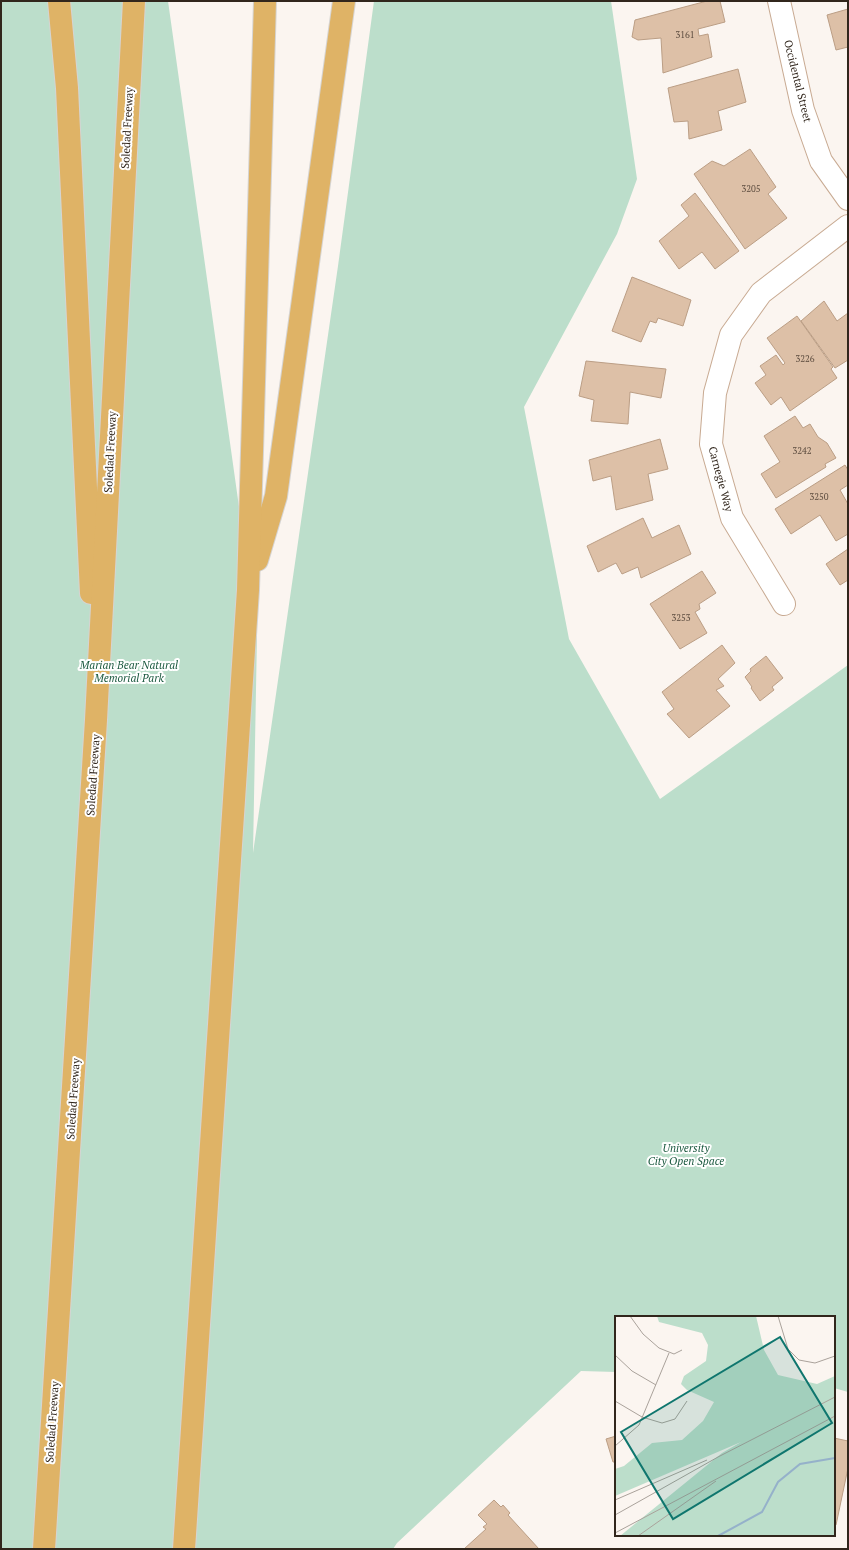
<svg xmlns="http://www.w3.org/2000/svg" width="849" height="1550" viewBox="0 0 849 1550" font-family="'PT Serif',serif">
	<rect width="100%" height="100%" fill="#fbf5f0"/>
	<path fill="#bcdecb" d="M1,1h167l89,634 -4,218 85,-587 36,-265h237l26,178 -20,55 -93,173 45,232 91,160 188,-134v727l-14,-4v-71h-218v55l-35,-1 -184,172 -4,6h-392z"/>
	<g fill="#ddc0a7" stroke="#bb9e85">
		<path d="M707,1h13l5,21 -27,7 1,7 9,-2 4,23 -49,16 -2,-35 -23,2 -6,-3 3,-17z"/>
		<path d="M848,9v38l-12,3 -9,-35z"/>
		<path d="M738,69l8,33 -28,9 4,19 -33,9 -1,-18 -14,1 -6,-34z"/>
		<path d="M750,149l26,38 -8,7 19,24 -42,31 -51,-75 18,-13 12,5z"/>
		<path d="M695,193l44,58 -24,18 -13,-17 -23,17 -20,-28 30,-25 -8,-11z"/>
		<path d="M632,277l59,23 -8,26 -25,-8 -2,5 -6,-2 -9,21 -29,-11z"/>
		<path d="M824,301l13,20 11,-8v47l-13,8 -34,-47z"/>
		<path d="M797,316l36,51 -2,2 6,9 -47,33 -9,-14 -10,8 -16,-22 11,-8 -6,-9 16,-11 7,10 2,-2 -18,-25z"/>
		<path d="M586,361l80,8 -5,29 -31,-6 -2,32 -37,-3 3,-21 -15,-4z"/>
		<path d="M795,416l8,12 7,-4 8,13 9,6 9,15 -11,6 1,3 -50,31 -15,-24 19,-12 -16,-26z"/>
		<path d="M660,439l8,30 -20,5 5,26 -37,10 -5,-34 -18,5 -4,-21z"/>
		<path d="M845,465l3,5v15l-8,5 8,14v30l-12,7 -16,-26 -29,19 -16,-25z"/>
		<path d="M643,518l9,20 27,-13 12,29 -50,24 -3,-11 -16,7 -6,-11 -18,9 -11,-26z"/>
		<path d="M848,549v31l-8,5 -14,-21z"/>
		<path d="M702,571l14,22 -17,11 1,5 -5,3 12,21 -27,16 -30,-45z"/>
		<path d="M722,645l13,18 -17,16 6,7 -8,4 14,16 -41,32 -22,-24 7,-5 -12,-17z"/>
		<path d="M766,656l17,22 -11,9 2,3 -14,11 -9,-13 1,-1 -7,-10 6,-6 -1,-2z"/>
		<path d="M616,1436v30l-1,-4h-2l-7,-23z"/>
		<path d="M834,1438l14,3v27l-12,57 -2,-1z"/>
		<path d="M494,1500l7,7 2,-2 7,8 -2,2 31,34h-75l22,-20 -3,-2 4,-3 -9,-9z"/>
	</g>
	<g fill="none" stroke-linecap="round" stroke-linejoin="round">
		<defs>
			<g id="street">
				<path d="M779,1l24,109 18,51 27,38"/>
				<path d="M784,604l-52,-86 -21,-74 4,-51 16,-58 30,-42 87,-67"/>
			</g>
			<g id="highway">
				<path d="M59,1l8,87 24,505"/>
				<path d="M257,560l19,-64 68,-495"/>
				<path d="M44,1549l52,-829 38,-719"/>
				<path d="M184,1549l64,-959 17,-589"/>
			</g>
		</defs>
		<use href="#street" stroke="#c8aa92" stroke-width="24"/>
		<use href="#highway" stroke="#d6d4d2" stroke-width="24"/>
		<use href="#street" stroke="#fff" stroke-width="22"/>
		<use href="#highway" stroke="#dfb366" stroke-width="22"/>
	</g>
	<g text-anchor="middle" stroke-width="4" stroke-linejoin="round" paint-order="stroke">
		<g font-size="9" fill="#5c4c3f">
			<text x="685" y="38">3161</text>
			<text x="751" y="192">3205</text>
			<text x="805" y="362">3226</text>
			<text x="802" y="454">3242</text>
			<text x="819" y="500">3250</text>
			<text x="681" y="621">3253</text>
		</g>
		<g font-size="11" fill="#31261c" stroke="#fff">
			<text transform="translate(798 81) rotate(76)" y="4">Occidental Street</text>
			<text transform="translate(127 128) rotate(-87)" y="4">Soledad Freeway</text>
			<text transform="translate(110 452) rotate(-87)" y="4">Soledad Freeway</text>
			<text transform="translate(721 479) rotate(75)" y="4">Carnegie Way</text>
			<text transform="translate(93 775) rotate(-86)" y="4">Soledad Freeway</text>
			<text transform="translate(73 1099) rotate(-86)" y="4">Soledad Freeway</text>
			<text transform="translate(52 1422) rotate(-86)" y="4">Soledad Freeway</text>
		</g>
		<g font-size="11" font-style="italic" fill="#1c5a40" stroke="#fff">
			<text x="129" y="669">Marian Bear Natural<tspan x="129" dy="13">Memorial Park</tspan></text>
			<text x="686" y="1152">University<tspan x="686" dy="13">City Open Space</tspan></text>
		</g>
	</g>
	<g transform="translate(615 1316)">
		<rect width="220" height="220" fill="#fbf5f0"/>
		<path d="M42,0h99l8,34 14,25 39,9 18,-8v160h-215l102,-83 19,-11 -126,54v-27l9,-3 28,-23 30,-3 21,-19 11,-19 -27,-12 -6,-6 3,-8 22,-15 2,-16 -6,-12 -43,-11z" fill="#bcdecb"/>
		<path fill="none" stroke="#95b1ca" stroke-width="2" d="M103,220l44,-24 16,-30 22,-18 35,-6"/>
		<path fill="none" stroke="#aaa29b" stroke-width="1" d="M15,0l13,18 16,14 15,6 8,-4M163,0l10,33 11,11 16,3 20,-7M0,39l17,16 24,14M0,85l27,16 20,6 13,-4 12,-18M0,130l24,-21 30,-72M0,184l92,-40M0,199l103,-58 117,-60M0,217l220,-117M23,220l78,-55"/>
		<path fill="#0f766e" fill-opacity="0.15" stroke="#0f766e" stroke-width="2" d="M165,21l52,86 -159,96 -52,-87z"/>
		<rect width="220" height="220" fill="none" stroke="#31261c" stroke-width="2"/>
	</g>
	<rect width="849" height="1550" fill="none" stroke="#31261c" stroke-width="4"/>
</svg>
